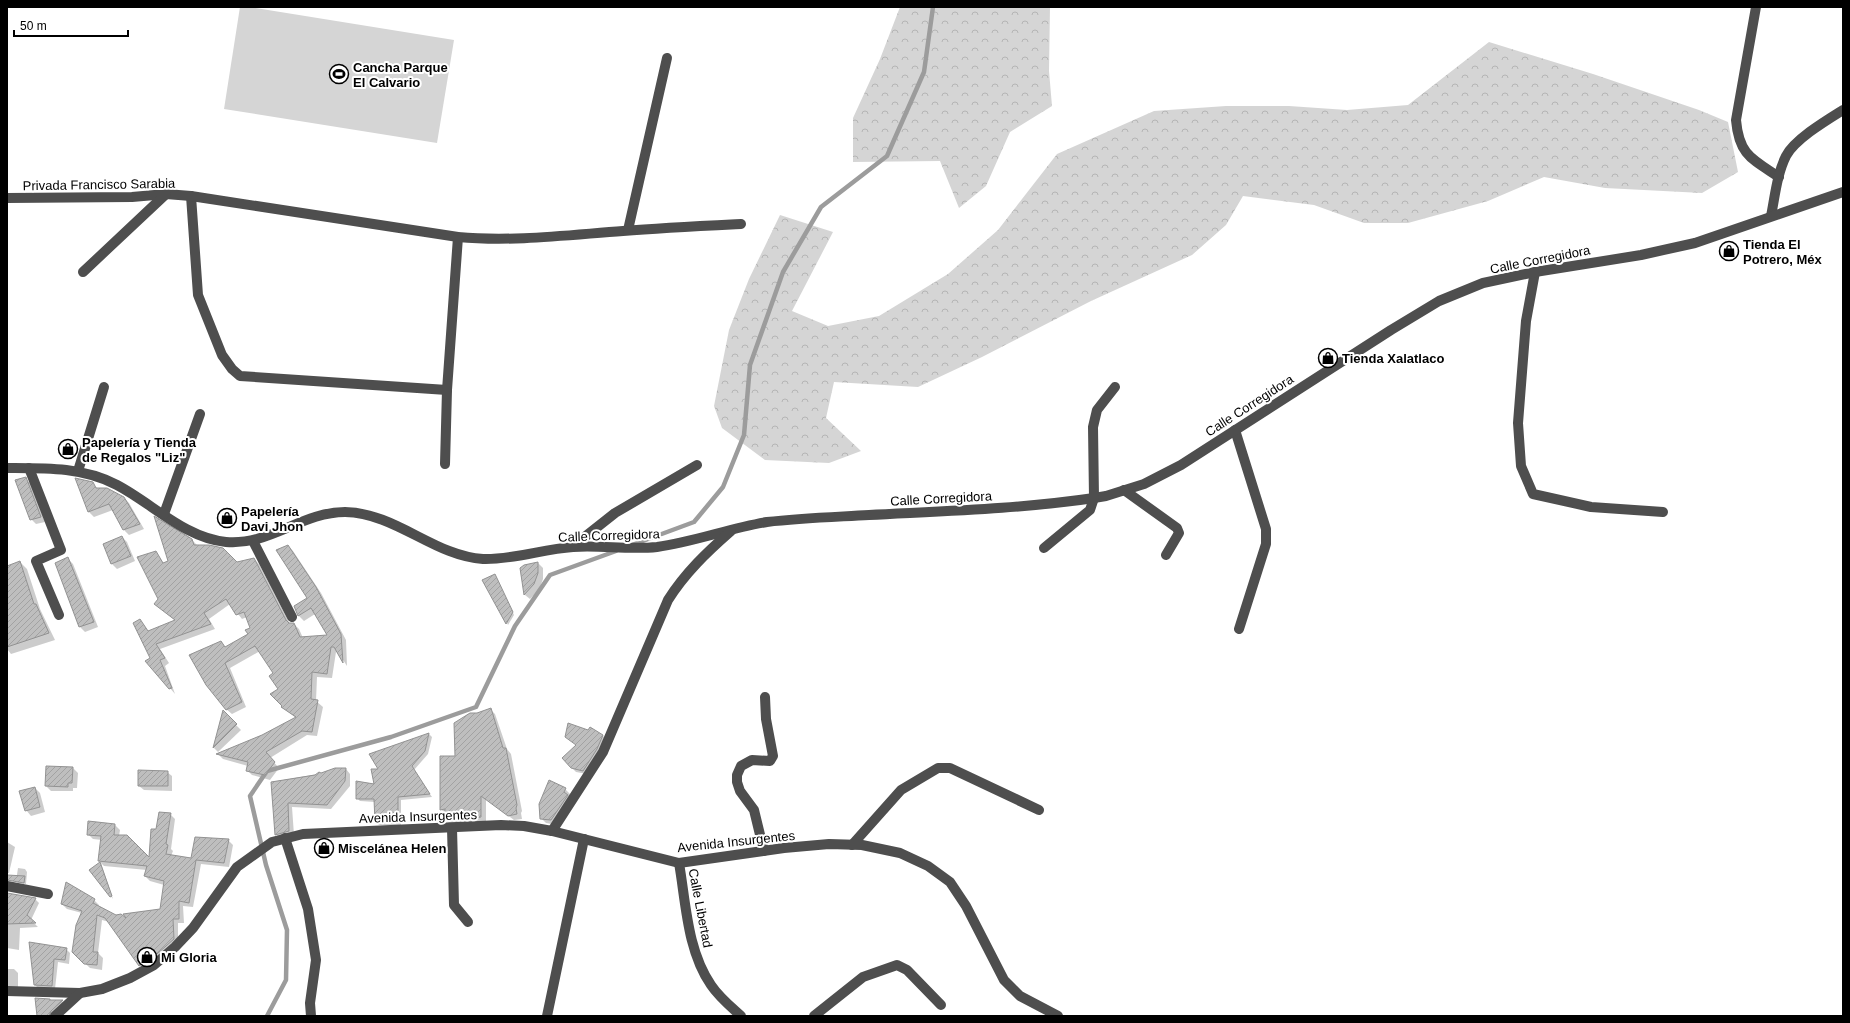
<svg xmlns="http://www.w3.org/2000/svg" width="1850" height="1023" viewBox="0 0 1850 1023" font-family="Arial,sans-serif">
	<defs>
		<pattern id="forest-crowns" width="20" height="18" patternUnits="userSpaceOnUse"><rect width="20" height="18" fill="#d5d5d5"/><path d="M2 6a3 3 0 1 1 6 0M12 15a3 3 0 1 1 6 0" fill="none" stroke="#b5b5b5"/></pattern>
		<pattern id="building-hatch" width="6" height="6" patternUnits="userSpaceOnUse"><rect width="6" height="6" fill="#bebebe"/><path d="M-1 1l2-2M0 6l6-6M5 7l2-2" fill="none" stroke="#a2a2a2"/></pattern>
	</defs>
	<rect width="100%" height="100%" fill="#fff"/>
	<g fill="url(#forest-crowns)">
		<path d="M900,7h150l-1,64 3,35 -42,26 -24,54 -27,22 -19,-47 -87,1v-44l27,-59z"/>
		<path d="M1489,42l104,32 106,36 29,12 10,50 -36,21 -97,-5 -61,-11 -56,24 -80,22h-44l-50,-18 -71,-9 -17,29 -34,30 -101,46 -109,56 -64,30 -84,-5 -8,36 35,33 -32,12 -64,-3 -43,-32 -8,-22 15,-76 20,-51 31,-64 53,17 -41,79 36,15 51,-10 69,-42 50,-44 59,-76 97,-43 72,-5h63l58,4 61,-5z"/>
	</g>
	<path fill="#d5d5d5" d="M240,7h10l204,33 -17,103 -213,-34z"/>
	<g fill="#0003">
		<path d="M25,478l5,5 15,39 -9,2 -5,-5z"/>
		<path d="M77,479l15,4 6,6 26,9 5,5 15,26 -15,6 -5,-5 -11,-20 -19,7 -5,-5z"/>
		<path d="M122,537l5,5 8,19 -18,8 -5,-5 -8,-19z"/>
		<path d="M192,540l5,5 40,19 17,-5 5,5 31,60h4l5,5 4,9 25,-2 -13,-22 -11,7 -5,-5 -4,-10 13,-7 -20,-53 5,5 28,42 25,47 1,26 -9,-14h-2l-4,26 -15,-1 -1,24 7,6 -6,29 -10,-1 -37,23 9,10 -9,12 -18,-5 -5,-5 1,-4 -25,-7 -5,-5 44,-18 34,-18 -14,-11 -8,-34 -14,-22 -30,17 16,39 -14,7 -6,-5 -5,-67 5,6 23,-14 3,-6 -5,-11 -5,2 -12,-15 -21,15 6,10 -55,20 9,14 -4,3 10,28 -28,-33 4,-2 -11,-38 9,11 27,-11 -15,-12 -6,-57 9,12 5,-3z"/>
		<path d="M68,559l5,5 25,63 -13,5 -5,-5 -5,-12z"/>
		<path d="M20,562l7,7 13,40 15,31 -44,14 -4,-5v-82z"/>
		<path d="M538,563l5,5v11l-4,11 -9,9 -5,-4 -4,-27z"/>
		<path d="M495,575l19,40 -6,10 -1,-2z"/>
		<path d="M490,709l5,5 12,35 4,5 11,57 -1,2 1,6 -8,1 -28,-21v23l-36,2 -5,-5v-5l-4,-5 15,-52 21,-43z"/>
		<path d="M223,712l18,18 -23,22 -4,-4z"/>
		<path d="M429,734l3,3 -4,17 -14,16 18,27 -31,3v26l-22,-1 -3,-3 -1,-20 -15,-1 -3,-3 19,-12 4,-16 -9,-16z"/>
		<path d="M603,736l4,4 -20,34 -11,-2 -4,-4 5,-23z"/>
		<path d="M73,768l5,5 -1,15h-4v3h-22l-5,-5z"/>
		<path d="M346,769l4,5v12l-19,23 -39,-2 2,28 -14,4 -4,-5 -4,-52z"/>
		<path d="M167,772l5,4v15l-28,-1 -5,-4z"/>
		<path d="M35,788l5,5 5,19 -14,4 -5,-6z"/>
		<path d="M565,789l5,5 -13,31 -11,-2 -5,-5z"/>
		<path d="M170,814l5,5 -4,30 2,2 -2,5 21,3 36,-19 5,5 -4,22 -28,-3 -8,43 -10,-1 1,17h-6v21l-33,26 -36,-48 -7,-2 -4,33 5,5 -1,12 -12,-2 -17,-16 9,-39 -15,-4 -5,-5 32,-4 5,5 -1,2 18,9 14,5 31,-11 3,-25 -14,-4 -5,-5 2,-6 -43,-4 -3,-3 12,36 -22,-29 10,-8 -2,-1 3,-21 -9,-1 -5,-5 27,-9 5,5 -1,6 31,23 7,-29z"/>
		<path d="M7,842l8,5 -6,26h-2z"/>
		<path d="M18,868l7,1 2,3 -1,12 -8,-1 -2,-2z"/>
		<path d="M35,899l4,4 -8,17 7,7 -18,1 -1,22 -12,-2v-31z"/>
		<path d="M30,943l36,6 4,4 -1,11 -11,-2 -3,27h-16l-4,-4z"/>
		<path d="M7,969h7l4,4v15l-11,3z"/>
		<path d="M36,999l26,2 2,2 -12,13h-11z"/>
	</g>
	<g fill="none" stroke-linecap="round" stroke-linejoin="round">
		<g stroke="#9c9c9c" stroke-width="4.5">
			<path d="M632,545l62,-23 29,-35 21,-52 6,-70 33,-93 38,-65 66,-51 37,-84 9,-65"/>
			<path d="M267,1016l19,-36 1,-50 -21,-65 -16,-69 17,-25 124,-34 85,-30 39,-81 35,-51 66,-24"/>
		</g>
	</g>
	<g fill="url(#building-hatch)" stroke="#929292">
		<path d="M26,477l15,40 -11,3 -15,-40z"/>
		<path d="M75,478l18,4 3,6h11l17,9 16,27 -17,6 -14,-26 -21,8z"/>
		<path d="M154,516l38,23 2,6h15l14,3 14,14 17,-4 32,62 3,3h5l6,14 27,-2 -16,-27 -13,8 -4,-10 13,-8 -31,-48 12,-5 28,42 25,47 2,29 -9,-16h-3l-4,27 -15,-2 -1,27 7,1 -6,32 -10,-1 -36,21 9,10 -10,13 -19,-4 2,-9 -32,-8 46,-19 34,-18 -15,-10 1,-1 -12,-12 8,-5 -9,-13 4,-3 -18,-27 -30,17 17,39 -16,8 -20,-25 -17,-30 32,-14 4,6 23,-13 -3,-4 5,-2 -6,-16 -8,3 -10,-16 -22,14 7,11 -55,20 9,14 -5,2 12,28 -3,1 -24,-28 5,-3 -17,-35 7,-4 8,12 27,-11 -21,-16 4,-5 -21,-42 19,-6 7,12 5,-2z"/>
		<path d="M122,536l9,20 -20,8 -8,-20z"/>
		<path d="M68,557l26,65 -15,5 -24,-64z"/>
		<path d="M20,561l14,43h2l13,29 -42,14v-81z"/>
		<path d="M538,562v11l-4,11 -10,11 -4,-27 4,-3z"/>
		<path d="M495,574l18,38 -7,12 -24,-44z"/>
		<path d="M491,708l12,40h3l11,57 -1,3 1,6 -9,2 -27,-20v21l-11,2 -26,1 1,-11 -5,1v-54h15l-1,-33 16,-10h7z"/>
		<path d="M223,710l14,14 -24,24z"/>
		<path d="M568,723l20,7 2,-3 13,8 -6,14 -14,22 -12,-3 -9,-10 14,-13 -11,-8z"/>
		<path d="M429,733l-4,18 -13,15 18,28 -32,3v26l-23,-1 -1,-23h-18v-18l18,3 -3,-15h7l-9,-15z"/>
		<path d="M46,766l27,1 -1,16h-4v4l-23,-1z"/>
		<path d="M335,768h11l-1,13 -18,24 -39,-2 1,28 -14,4 -4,-53 44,-7 4,-3 2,1z"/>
		<path d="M138,770l30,1v15h-30z"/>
		<path d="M549,780l17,8 -2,4 4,3 -17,25 -11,-1 -1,-15z"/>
		<path d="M35,787l5,20 -15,4 -6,-20z"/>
		<path d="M159,812l12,1 -5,31 2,1 -2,9 25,4 4,-21 34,2 -5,24 -28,-3 -7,43 -10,-2v18h-6l1,20 -24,21 -11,6 -34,-48 -8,-3 -4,37h5l-1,13 -13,-1 -12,-12 4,-27 6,-14 -21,-7 5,-22 29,17 -2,4 23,12 5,-1 5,4 -3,-4 37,-5 4,-28 -20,-5 3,-10 -49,-5 3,-25 -14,-1 1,-14 27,3 -1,11h13l22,22 2,-28h5z"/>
		<path d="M100,862l12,34 -2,1 -21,-27z"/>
		<path d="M7,875l18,1 -1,7 -17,-3z"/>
		<path d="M7,893l29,5 -9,17 9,8 -29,1z"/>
		<path d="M29,942l38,6 -2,12 -11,-1 -2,27 -18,-1z"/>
		<path d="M35,998l15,1v1h13l-12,11 -2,5h-12z"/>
	</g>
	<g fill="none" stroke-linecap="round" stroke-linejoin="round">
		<g stroke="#4e4e4e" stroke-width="10">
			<path d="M1756,7l-20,113c3,35 16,39 43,57"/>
			<path d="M191,196l7,99 24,60 10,14 8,7 207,14"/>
			<path d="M7,198l125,-1 34,-3 25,2 267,41c55,5 110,-2 165,-6 39,-3 79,-5 118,-7"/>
			<path d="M1771,216c4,-20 6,-42 15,-60 9,-17 41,-36 57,-46"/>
			<path d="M628,230l39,-172"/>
			<path d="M83,272l83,-78"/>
			<path d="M1535,272l-9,49 -8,102 3,43 12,28 58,13 72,5"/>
			<path d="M1235,430l31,99v15l-27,85"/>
			<path d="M445,464l2,-74 11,-153"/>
			<path d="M7,468c38,0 76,-1 110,17 36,19 68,53 109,57 43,4 76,-30 119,-30 51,1 89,44 138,47 30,1 60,-10 90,-12 28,-2 56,3 84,0 37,-5 73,-19 110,-25 34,-4 68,-5 102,-7 75,-4 150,-6 225,-17l12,-2 38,-12 37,-19 210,-135 48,-29 44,-18 52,-11 106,-17 54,-12 148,-51"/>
			<path d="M29,468l32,82 -25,11 23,54"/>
			<path d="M78,471l26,-84"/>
			<path d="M1124,490l53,38 2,5 -13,22"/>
			<path d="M164,514l36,-100"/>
			<path d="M253,541l39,76"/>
			<path d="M572,547l43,-34 82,-48"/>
			<path d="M1044,548l46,-38 4,-12 -1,-71 4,-17 18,-23"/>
			<path d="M452,828l2,77 14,17"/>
			<path d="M552,831l51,-79 65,-152c17,-27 39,-48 63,-69"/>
			<path d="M285,838l23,71 8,51 -6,43 1,13"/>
			<path d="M852,845l49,-55 37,-22h12l89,42"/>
			<path d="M764,851l-10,-41 -14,-19 -3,-9v-7l4,-9 11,-6 18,1 3,-5 -7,-37 -1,-22"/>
			<path d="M679,863c7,40 8,87 32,122 8,12 19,21 30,31"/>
			<path d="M7,886l41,8"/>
			<path d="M7,991l73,2"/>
			<path d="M55,1016l25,-23 22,-4 28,-11 24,-13 21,-18 18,-19 44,-61 35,-25 31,-8 198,-9 23,1 28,5 127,32 105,-15 45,-4 33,1 38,8 28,13 22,16 16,24 38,74 16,16 38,20"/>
			<path d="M547,1016l37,-177"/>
			<path d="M814,1016l49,-39 34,-12 10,5 34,35"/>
		</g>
	</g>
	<defs>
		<symbol id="stadium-ring" viewBox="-11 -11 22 22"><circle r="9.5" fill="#fff" stroke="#000" stroke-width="1.5"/><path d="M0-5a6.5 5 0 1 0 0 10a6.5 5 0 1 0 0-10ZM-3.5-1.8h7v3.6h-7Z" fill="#000"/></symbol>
		<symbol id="shop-ring" viewBox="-11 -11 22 22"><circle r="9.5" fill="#fff" stroke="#000" stroke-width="1.5"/><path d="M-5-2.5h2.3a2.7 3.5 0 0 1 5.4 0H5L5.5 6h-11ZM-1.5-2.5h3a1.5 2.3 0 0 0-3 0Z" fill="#000"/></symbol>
	</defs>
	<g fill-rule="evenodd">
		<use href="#stadium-ring" x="328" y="63" width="22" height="22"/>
		<use href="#shop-ring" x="1718" y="240" width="22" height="22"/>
		<use href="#shop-ring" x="1317" y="347" width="22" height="22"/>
		<use href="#shop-ring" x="57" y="438" width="22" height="22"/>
		<use href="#shop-ring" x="216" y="507" width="22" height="22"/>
		<use href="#shop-ring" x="313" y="837" width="22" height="22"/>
		<use href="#shop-ring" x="136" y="946" width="22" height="22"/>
	</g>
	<g text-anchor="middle" stroke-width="4" stroke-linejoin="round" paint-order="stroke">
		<g font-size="13" font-weight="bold" fill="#000" stroke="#fff" text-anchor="start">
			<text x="353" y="72">Cancha Parque<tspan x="353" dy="15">El Calvario</tspan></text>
			<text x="1743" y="249">Tienda El<tspan x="1743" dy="15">Potrero, Méx</tspan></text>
			<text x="1342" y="363">Tienda Xalatlaco</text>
			<text x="82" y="447">Papelería y Tienda<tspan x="82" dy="15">de Regalos "Liz"</tspan></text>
			<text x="241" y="516">Papelería<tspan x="241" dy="15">Davi Jhon</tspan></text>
			<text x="338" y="853">Miscelánea Helen</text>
			<text x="161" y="962">Mi Gloria</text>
		</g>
		<g font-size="13" fill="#000" stroke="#fff">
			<text transform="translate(99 184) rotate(-1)" y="5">Privada Francisco Sarabia</text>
			<text transform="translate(1540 259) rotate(-11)" y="5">Calle Corregidora</text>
			<text transform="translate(1249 405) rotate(-33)" y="5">Calle Corregidora</text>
			<text transform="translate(941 498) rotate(-3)" y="5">Calle Corregidora</text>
			<text transform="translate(609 535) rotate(-2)" y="5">Calle Corregidora</text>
			<text transform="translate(418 816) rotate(-2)" y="5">Avenida Insurgentes</text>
			<text transform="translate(736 841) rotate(-6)" y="5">Avenida Insurgentes</text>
			<text transform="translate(701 908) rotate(79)" y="5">Calle Libertad</text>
		</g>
	</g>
	<rect width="1850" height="1023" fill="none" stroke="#000000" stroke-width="16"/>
	<path d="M14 30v6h114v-6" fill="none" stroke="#000000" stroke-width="2"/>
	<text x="20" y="30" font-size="12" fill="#000000" stroke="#ffffff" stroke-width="3" paint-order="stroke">50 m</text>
</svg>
